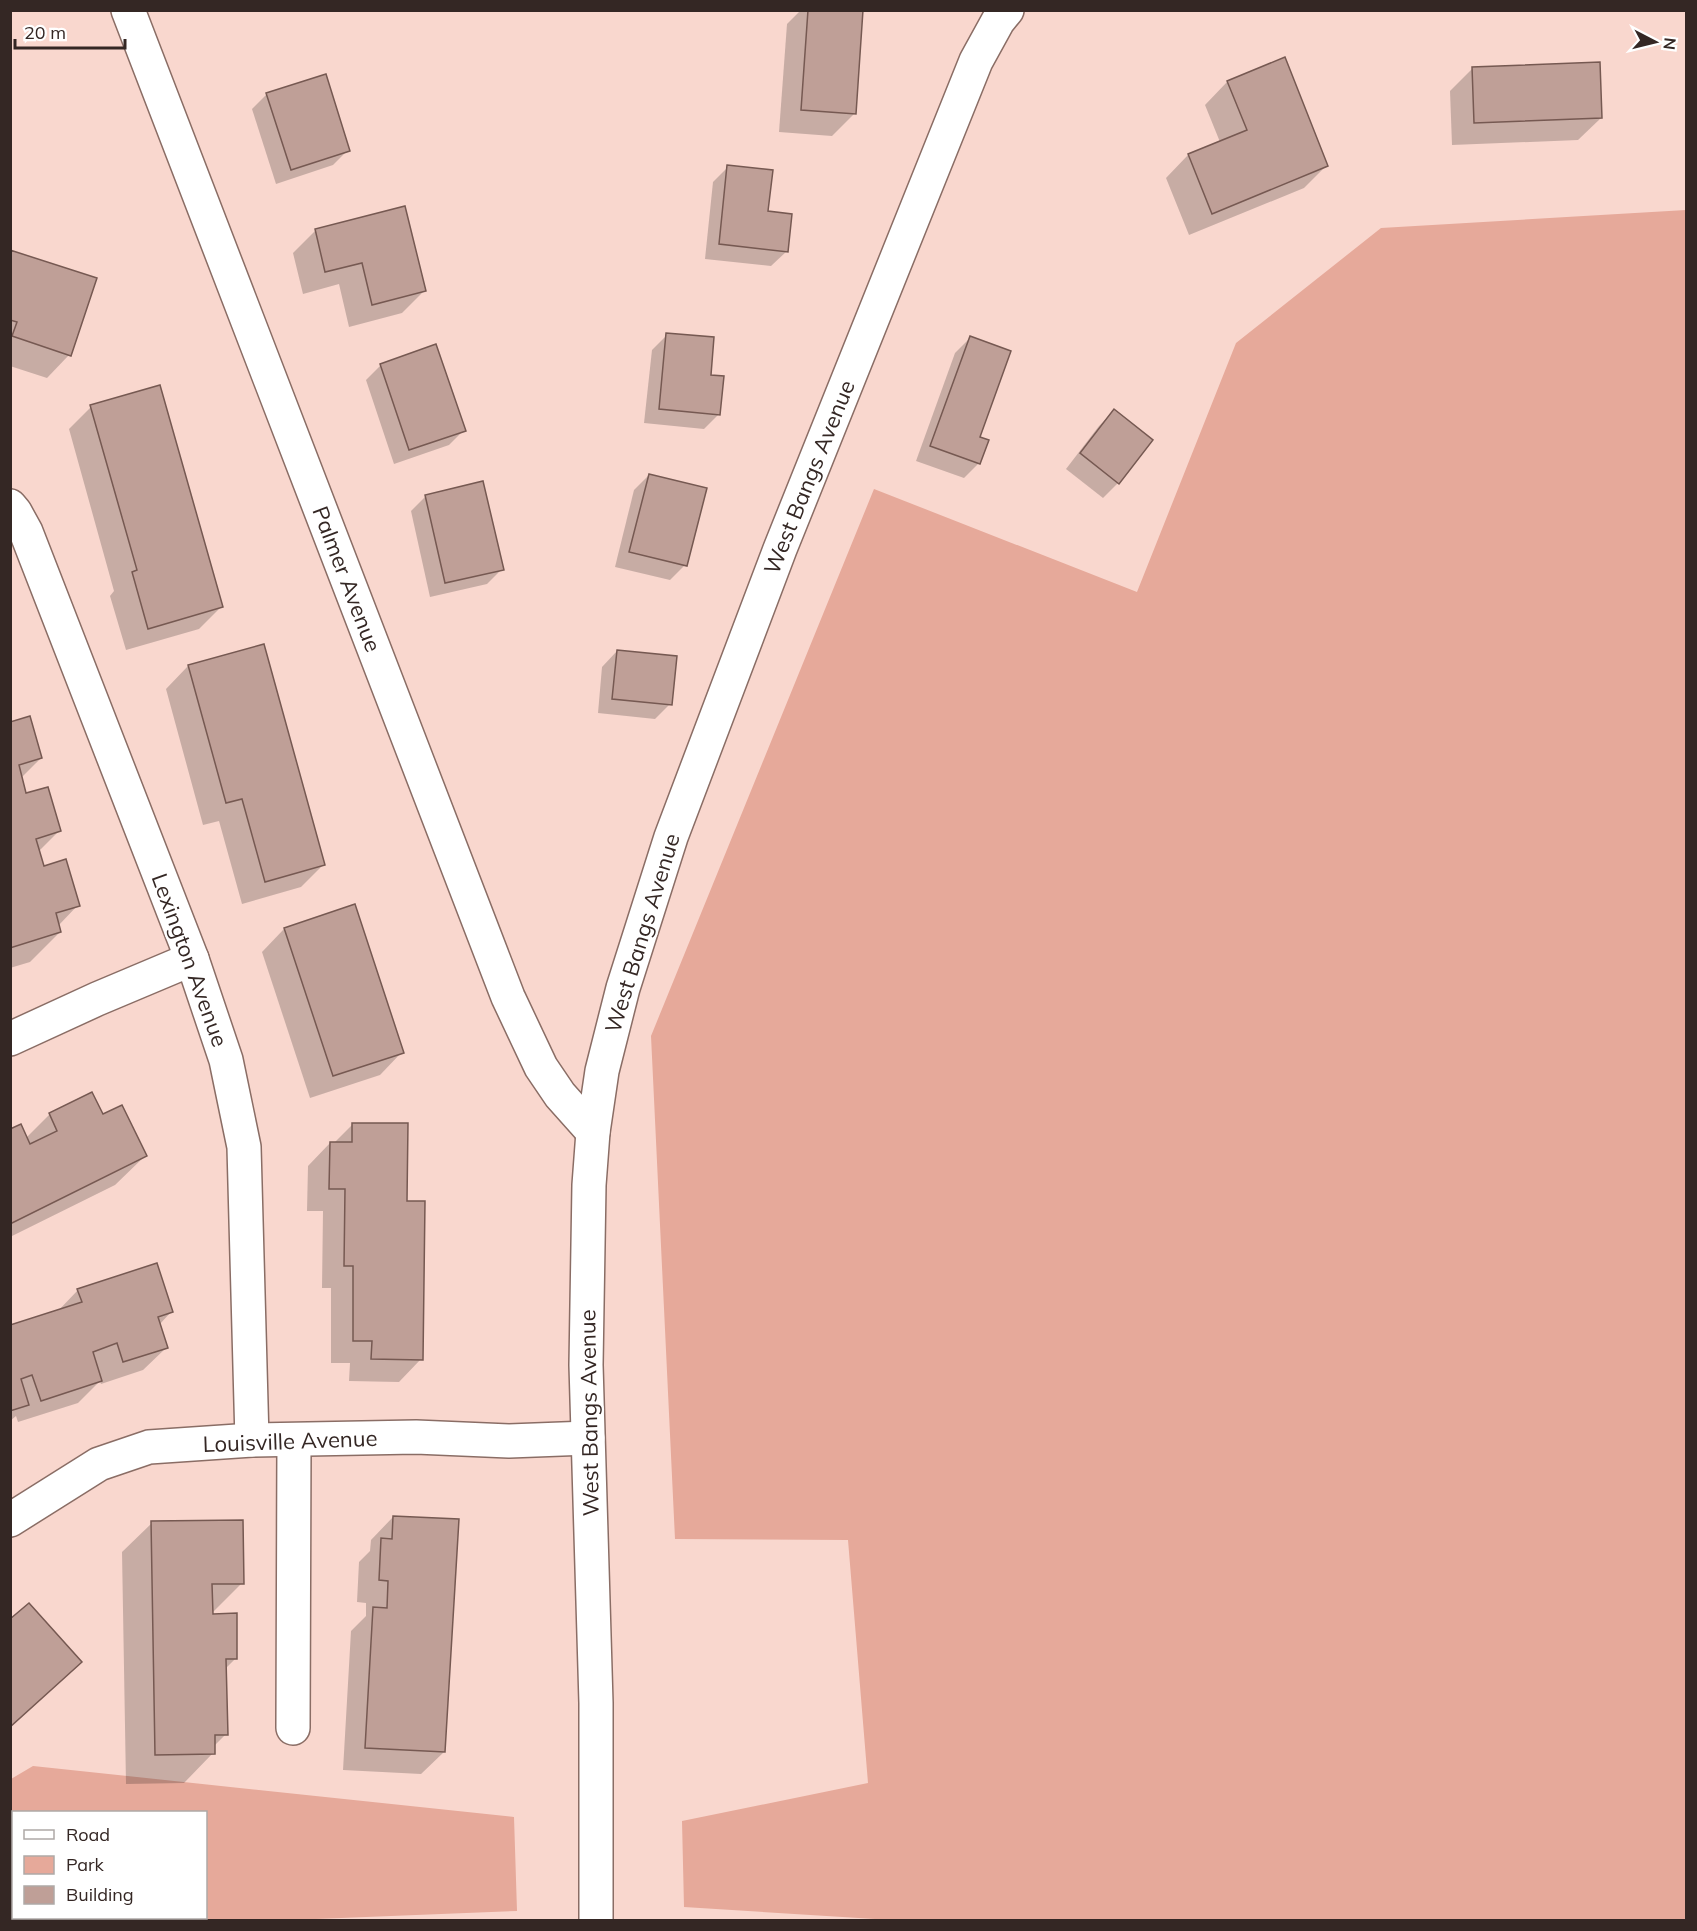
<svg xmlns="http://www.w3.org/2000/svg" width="1697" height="1931" viewBox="0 0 1697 1931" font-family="Mulish,sans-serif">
	<rect width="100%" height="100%" fill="#f9d7ce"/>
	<g fill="#e6a99a" fill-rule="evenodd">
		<path d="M1686,210v1710h-795l-207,-13 -2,-86 186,-38 -20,-243 -173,-1 -24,-503 223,-547 263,103 99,-249 145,-115z"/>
		<path d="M33,1766l481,51 3,94 -226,9h-280v-141zM14,1812h192v106h-192z"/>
	</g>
	<g fill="#0003">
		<path d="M801,10h61l-8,104 -22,22 -53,-4 8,-108z"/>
		<path d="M1473,68l128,50 -23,22 -126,5 -2,-54z"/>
		<path d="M1227,82l99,84 -22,22 -115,47 -23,-57 22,-23 32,-13 -15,-37z"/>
		<path d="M267,94l81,56 -15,15 -57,19 -24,-75z"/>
		<path d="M728,167l39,46 20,38 -16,15 -66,-7 8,-77z"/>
		<path d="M316,230l109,60 -23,23 -53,14 -10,-43 -36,10 -10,-41z"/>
		<path d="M10,251l59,104 -22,23 -37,-12z"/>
		<path d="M667,335l42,42 10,37 -15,15 -60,-6 8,-73z"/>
		<path d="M970,338l9,125 -15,15 -48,-17 39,-108z"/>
		<path d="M381,365l83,65 -15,15 -55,19 -28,-84z"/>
		<path d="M91,407l130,200 -22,22 -73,21 -16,-54 4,-5 -45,-162z"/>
		<path d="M1114,411l37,29 -33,43 -15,15 -37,-29 33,-43z"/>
		<path d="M649,475l36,90 -15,15 -55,-13 19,-77z"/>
		<path d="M426,496l76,73 -15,15 -57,13 -19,-86z"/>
		<path d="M263,646l60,219 -22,22 -59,17 -23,-83 -16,4 -37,-136 22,-23z"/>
		<path d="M617,651l53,53 -15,15 -57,-6 4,-46z"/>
		<path d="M10,724l31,34 -20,20 4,17 34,36 -21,21 5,16 35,37 -20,21 2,6 -30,30 -20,6z"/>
		<path d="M284,929l118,123 -22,23 -70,23 -48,-146z"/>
		<path d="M50,1114l52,2 43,40 -30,29 -105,52v-106l16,7z"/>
		<path d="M353,1124l53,78 15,157 -22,23 -50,-1 1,-18h-19v-75h-9l1,-77h-16l1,-45 22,-23h4z"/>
		<path d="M78,1290l93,22 -12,13 7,23 -23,22 -42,14 -1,-3 -22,22 -60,19 -2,-6 -6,5v-94l47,-15z"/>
		<path d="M393,1517l51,235 -23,22 -78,-4 8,-139 15,-15v-13l-9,-1 2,-40 11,-11 1,-11z"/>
		<path d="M152,1523l90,60 -32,32 26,43 -11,11 1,65 -13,13v6l-29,30 -58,1 -4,-232z"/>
		<path d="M10,1621l70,41 -70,65z"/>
	</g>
	<g fill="#bf9f97" stroke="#765952" stroke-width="1.5">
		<path d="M808,10h55l-7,104 -55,-4z"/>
		<path d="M1285,57l43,109 -116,48 -24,-60 59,-24 -20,-49z"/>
		<path d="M1600,62l2,56 -128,5 -2,-56z"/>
		<path d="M326,74l24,77 -59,19 -25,-77z"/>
		<path d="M727,165l46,5 -5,41 24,3 -4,38 -69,-8z"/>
		<path d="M405,206l21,85 -54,14 -10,-42 -37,9 -10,-43z"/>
		<path d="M10,250l87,28 -26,78 -59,-20 5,-14 -7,-2z"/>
		<path d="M666,333l48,4 -3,38 13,1 -4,39 -61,-6z"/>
		<path d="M970,336l41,15 -31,86 9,3 -9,24 -50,-18z"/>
		<path d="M436,344l30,87 -57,19 -29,-86z"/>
		<path d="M160,385l63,222 -75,22 -16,-57 5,-2 -47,-165z"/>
		<path d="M1114,409l39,31 -34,44 -39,-31z"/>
		<path d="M649,474l58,14 -20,78 -58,-14z"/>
		<path d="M483,481l21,89 -59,13 -20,-88z"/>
		<path d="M264,644l61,221 -60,17 -23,-83 -16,4 -38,-138z"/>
		<path d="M617,650l60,6 -5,49 -60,-6z"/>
		<path d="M30,716l12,42 -23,7 7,28 22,-6 13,44 -25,8 8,27 22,-7 14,47 -24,7 5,19 -51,16v-226z"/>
		<path d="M355,904l49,149 -71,23 -49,-148z"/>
		<path d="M92,1092l11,22 19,-9 25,51 -137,68v-95l11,-5 9,20 27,-13 -8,-18z"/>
		<path d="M352,1123h56l-1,78h18l-2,159 -52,-1 1,-18h-19v-75h-9l1,-77h-16l1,-47h22z"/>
		<path d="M157,1263l16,49 -15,5 10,31 -45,14 -6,-19 -24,9 9,29 -61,20 -9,-26 -11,4 8,26 -19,6v-86l72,-23 -5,-13z"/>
		<path d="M393,1516l66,3 -14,233 -80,-4 8,-141 14,1 1,-27 -9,-1 2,-42 11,1z"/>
		<path d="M243,1520l1,64h-32l1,30 24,-1v46h-11l2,76h-13v19l-60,1 -4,-234z"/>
		<path d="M29,1603l53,59 -72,65v-108z"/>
	</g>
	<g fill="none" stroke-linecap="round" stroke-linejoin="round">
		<defs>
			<g id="minor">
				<path d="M128,10l380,987 33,70 19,28 33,37"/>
				<path d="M10,506l5,6 11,20 166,427 34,101 18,87 8,293"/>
				<path d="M10,1039l87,-40 95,-40"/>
				<path d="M10,1520l89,-56 50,-17 103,-7 164,-3 93,4 79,-3"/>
				<path d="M293,1728l1,-288"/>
				<path d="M596,1920v-217l-10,-338 3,-180 4,-53 9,-61 21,-83 48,-151 109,-288 196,-488 22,-40 9,-11"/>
			</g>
		</defs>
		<use href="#minor" stroke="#8a6d65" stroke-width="36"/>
		<use href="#minor" stroke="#fff" stroke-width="33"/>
	</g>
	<g text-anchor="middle" stroke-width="4.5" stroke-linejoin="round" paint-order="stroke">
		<g font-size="22" fill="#342724" stroke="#fff">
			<text transform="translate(809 477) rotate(-68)" y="8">West Bangs Avenue</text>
			<text transform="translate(347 579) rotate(69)" y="8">Palmer Avenue</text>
			<text transform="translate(642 933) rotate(-73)" y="8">West Bangs Avenue</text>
			<text transform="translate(190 960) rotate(70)" y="8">Lexington Avenue</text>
			<text transform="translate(589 1413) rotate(-91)" y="8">West Bangs Avenue</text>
			<text transform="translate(290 1441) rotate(-2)" y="8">Louisville Avenue</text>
		</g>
	</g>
	<rect width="1697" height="1931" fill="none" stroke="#342724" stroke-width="24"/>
	<rect x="12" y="1811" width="195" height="108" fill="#ffffff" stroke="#aea9a7" stroke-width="1.5"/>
	<rect x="24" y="1830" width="30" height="9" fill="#ffffff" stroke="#aea9a7" stroke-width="1.5"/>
	<text x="66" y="1841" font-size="18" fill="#342724">Road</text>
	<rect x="24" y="1856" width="30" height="18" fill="#e6a99a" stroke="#aea9a7" stroke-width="1.5"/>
	<text x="66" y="1871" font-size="18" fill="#342724">Park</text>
	<rect x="24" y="1886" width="30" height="18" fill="#bf9f97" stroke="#aea9a7" stroke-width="1.5"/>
	<text x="66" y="1901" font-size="18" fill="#342724">Building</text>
	<g transform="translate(1655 42) rotate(97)" stroke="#ffffff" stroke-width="4.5" paint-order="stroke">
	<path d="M0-4.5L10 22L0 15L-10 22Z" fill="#342724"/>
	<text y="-9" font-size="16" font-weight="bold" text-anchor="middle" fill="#342724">N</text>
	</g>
	<path d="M15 39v9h110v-9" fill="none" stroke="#342724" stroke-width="3"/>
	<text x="24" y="39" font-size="18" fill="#342724" stroke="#ffffff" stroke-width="4.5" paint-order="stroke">20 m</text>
</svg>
